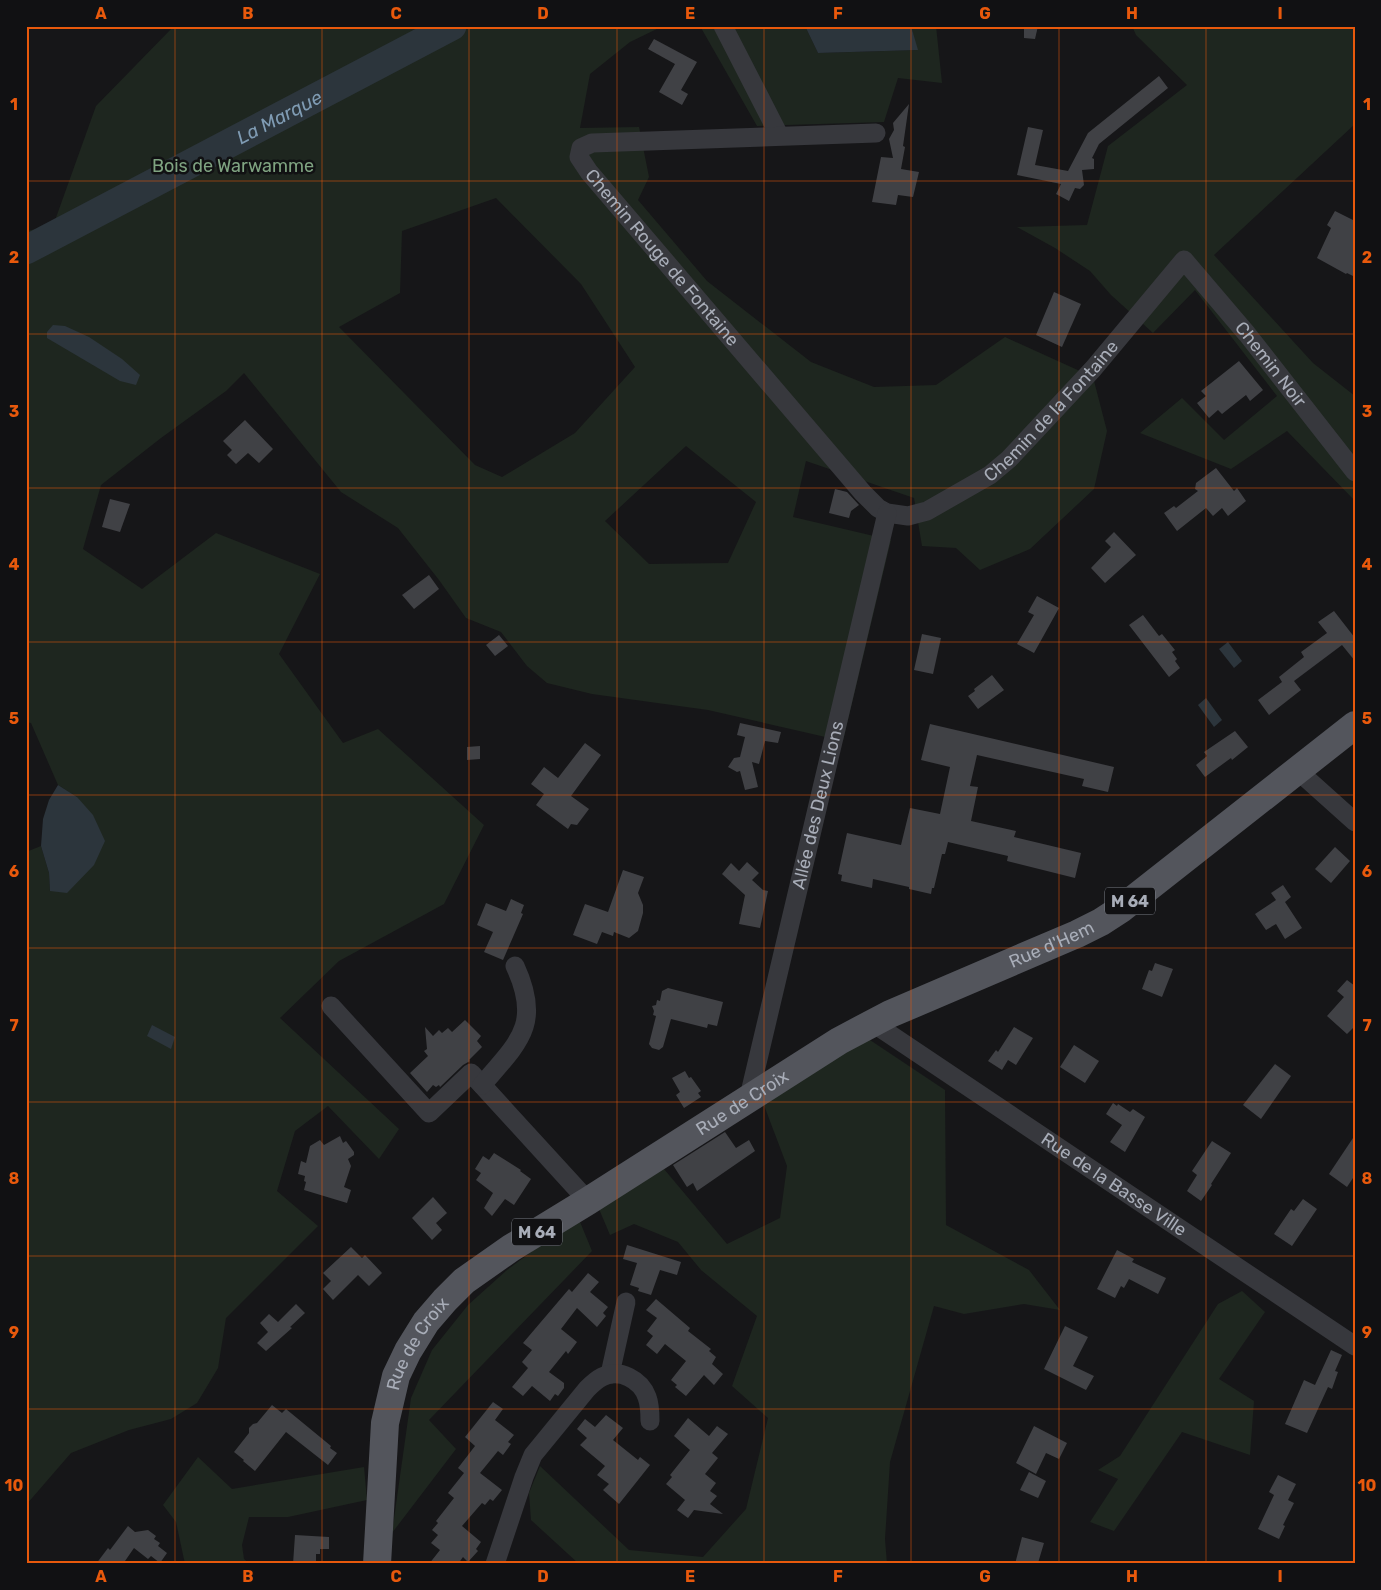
<svg xmlns="http://www.w3.org/2000/svg" width="1381" height="1590" viewBox="0 0 1381 1590" font-family="Rubik,sans-serif">
	<rect width="100%" height="100%" fill="#161618"/>
	<g fill="#1e261f" fill-rule="evenodd">
		<path d="M174,26h489l-33,16 -40,32 -10,54 59,-1 10,50 -11,23 69,81 104,81 63,25 62,-2 69,-48 88,40 14,54 -13,58 -64,60 -50,21 -24,-22 -34,-2 -8,-48 -108,-37 -13,56 98,23 -48,201 -135,-31 -116,-16 -45,-11 -20,-17 -26,-34 -35,-14 -27,-38 -41,-52 -57,-36 -97,-119 -18,18 -65,47 -60,47 -18,64 59,40 74,-56 104,41 -41,80 64,89 35,-14 106,96 -40,79 -105,57 -59,57 119,111 -20,30 -51,-53 -33,25 -18,60 41,35 -92,92 -8,50 -21,35 -26,16 -42,11 -58,23 -45,52v-653l15,-6 8,27 1,18 27,-94 -19,-12 -27,-62 -5,-1v-491l27,-5 43,-120zM496,198l85,86 54,83 -60,66 -73,44 -27,-12 -136,-138 61,-34 2,-62zM686,446l70,56 -28,61 -79,1 -44,-43z"/>
		<path d="M700,26h105l13,27 99,-3 -6,-24h25l6,57 -44,-5 -14,44 -127,4z"/>
		<path d="M1132,26h223v98l-141,131 99,108 42,33v105l-68,-70 -56,38 -91,-36 42,-35 42,42 53,-44 -82,-106 -42,43 -42,-38 -21,-24 -35,-23 -38,-21 70,-2 21,-79 79,-61 -51,-50z"/>
		<path d="M867,1038l78,52 1,135 83,45 31,40 -36,-6 -60,10 -30,-8 -44,156 -5,77 2,25h-308l-48,-44 -2,-27 11,-27 89,84 74,7 43,-48 22,-91 -36,-32 25,-70 -56,-46 -23,-28 -44,-18 -24,11 -11,-26 65,-40 63,75 53,-26 7,-52 -25,-66z"/>
		<path d="M578,1217l14,34 -163,169 27,29 -64,84 19,-135 21,-48 36,-45 39,-35z"/>
		<path d="M1242,1291l23,21 -46,67 35,22 -4,54 -68,-23 -68,99 -24,-9 28,-43 -20,-9 22,-14 98,-152z"/>
		<path d="M198,1457l34,32 132,-22 3,33 -79,17h-39l-7,28 2,14 6,5h-65l-9,-42 -13,-17z"/>
	</g>
	<g fill="#2c353c">
		<path d="M449,26h19l-355,194 -87,45v-10z"/>
		<path d="M805,26h106l7,24 -100,3z"/>
		<path d="M53,325l12,1 24,11 33,22 18,16 -4,10 -16,-4 -73,-43v-6z"/>
		<path d="M1228,642l14,19 -8,7 -15,-19z"/>
		<path d="M1206,698l16,22 -8,7 -16,-22z"/>
		<path d="M58,785l19,12 16,18 12,26 -11,24 -27,28 -17,-2 -1,-18 -8,-27 2,-27 6,-19z"/>
		<path d="M152,1025l23,12 -4,12 -24,-13z"/>
	</g>
	<g fill="none" stroke-linecap="round" stroke-linejoin="round">
		<path stroke="#2c353c" stroke-width="29" id="s1" d="M26,250l426,-224"/>
	</g>
	<g fill="#404145">
		<path d="M1024,26h14l-3,13 -11,-1z"/>
		<path d="M654,39l43,23 -16,28 7,4 -6,11 -23,-13 16,-28 -27,-15z"/>
		<path d="M1159,76l9,12 -69,56 -7,14 2,1v10l-12,1 2,15 -4,4 -5,-1 -6,13 -13,-7 5,-10 -44,-9 11,-48 15,3 -8,35 33,6 20,-38z"/>
		<path d="M909,104l-6,42 2,1 -4,22 18,3 -6,25 -15,-2 -2,10 -24,-3 9,-45 12,1 -4,-19 5,-9 -1,-7z"/>
		<path d="M1335,211l20,10v56l-8,-4 -1,1 -29,-16 14,-30 -4,-3z"/>
		<path d="M1054,292l27,12 -19,43 -26,-12z"/>
		<path d="M1239,361l24,29 -13,11 -4,-6 -24,19 -4,-4 -9,8 -12,-15 9,-7 -5,-5z"/>
		<path d="M245,420l28,29 -14,14 -11,-10 -12,11 -9,-9 5,-5 -9,-9z"/>
		<path d="M1216,468l18,23 3,-3 9,13 -18,15 -6,-8 -9,8 -7,-8 -29,23 -13,-18 10,-7 2,2 22,-17 -3,-2 1,-6z"/>
		<path d="M835,489l12,3 12,13 -8,6 -2,7 -20,-5z"/>
		<path d="M110,499l20,5 -10,28 -18,-5z"/>
		<path d="M1114,532l22,23 -31,28 -14,-15 20,-21 -6,-6z"/>
		<path d="M429,575l10,14 -25,20 -12,-14z"/>
		<path d="M1037,596l22,12 -25,45 -17,-9 17,-29 -6,-3z"/>
		<path d="M1334,611l21,27v23l-13,-16 -48,36 7,9 -32,25 -11,-15 24,-18 -3,-5 25,-20 -3,-5 26,-19 -9,-11z"/>
		<path d="M1143,615l16,21 3,-2 13,16 -3,2 5,7 -2,2 5,7 -11,9 -40,-52z"/>
		<path d="M922,634l19,4 -8,36 -19,-4z"/>
		<path d="M499,635l9,11 -13,10 -9,-11z"/>
		<path d="M992,675l12,15 -26,19 -10,-13 7,-5 -1,-2z"/>
		<path d="M740,723l41,9 -3,11 -13,-2 -6,23 -7,-2 6,25 -13,3 -5,-19 -3,1 -9,-5 6,-9 6,-1 5,-20 -8,-2z"/>
		<path d="M930,724l184,43 -6,25 -26,-6 2,-7 -107,-24 -7,31 8,1 -7,34 45,10 -2,6 67,16 -6,25 -68,-17 1,-5 -60,-14 -3,12h-3l-8,34h-2l-1,6 -22,-5v-2l-36,-8 -1,9 -31,-7 1,-6 -4,-1 9,-41 54,12 9,-37 30,6 10,-47 -29,-7z"/>
		<path d="M1235,731l13,16 -16,13 -1,-2 -26,19 -9,-12 11,-9 -3,-4z"/>
		<path d="M585,743l16,12 -30,41 18,13 -12,16 -6,-1 -3,5 -32,-24 8,-11 -13,-10 13,-17 14,11z"/>
		<path d="M480,746v13l-13,1v-13z"/>
		<path d="M1335,847l15,14 -19,22 -16,-14z"/>
		<path d="M747,862l12,11 -7,7 11,10 5,1 -8,37 -21,-4 6,-29 -23,-21 9,-11 8,8z"/>
		<path d="M623,870l21,7 -6,16 5,12v8l-5,18 -9,7 -15,-6 -1,4 -11,-4 -5,12 -24,-9 12,-31 23,8z"/>
		<path d="M1283,885l8,12 -6,5 17,26 -17,11 -9,-15 -10,6 -11,-16 21,-14 -5,-7z"/>
		<path d="M511,899l13,6 -3,8 2,1 -20,46 -19,-8 9,-20 -16,-7 9,-22 20,8z"/>
		<path d="M1155,963l18,6 -11,28 -20,-8 7,-19 3,1z"/>
		<path d="M1347,980l8,6v40l-8,8 -20,-18 17,-19 -7,-6z"/>
		<path d="M668,988l55,14 -6,24 -9,-2 -1,4 -36,-9 -8,28 -4,3 -7,-2 -3,-4 7,-28 -3,-1 1,-4 -2,-5 4,-1 1,-5 3,1 2,-10z"/>
		<path d="M465,1020l16,16 -4,5 5,6 -13,13 1,1 -7,4 -23,22 -1,-2 -3,2 -3,-2 -6,7 -17,-19 18,-17 -4,-5 3,-2 -2,-22 8,9 6,-6 3,3 6,-5 4,4z"/>
		<path d="M1014,1027l19,11 -17,27 -8,-5 -6,10 -14,-9 8,-11 2,2z"/>
		<path d="M1074,1045l25,16 -14,22 -25,-16z"/>
		<path d="M1275,1064l16,12 -30,43 -18,-14z"/>
		<path d="M685,1071l4,7 2,-1 10,14 -3,2 3,4 -17,11 -8,-13 4,-3 -8,-14z"/>
		<path d="M1113,1103l4,3 1,-2 12,8 3,-3 12,8 -20,35 -15,-10 12,-17 -16,-11z"/>
		<path d="M725,1132l11,16 13,-8 6,11 -58,40 -4,-8 -6,4 -14,-22z"/>
		<path d="M1355,1135v40l-8,12 -18,-13z"/>
		<path d="M340,1136l3,7 3,-2 8,11v3l-6,4 3,7 -7,21 7,3 -4,13 -43,-13 2,-8 -2,-1 1,-5 -7,-2 3,-13 5,2 4,-17 10,-6 4,5z"/>
		<path d="M1212,1141l19,12 -20,31 1,1 -11,16 -14,-10 10,-16 -5,-4z"/>
		<path d="M494,1153l27,17 -1,1 11,8 -17,26 -9,-6 -13,17 -8,-8 9,-15 -17,-13 5,-7 -6,-4 8,-13 6,4z"/>
		<path d="M433,1197l14,16 -11,10 6,7 -10,10 -20,-22z"/>
		<path d="M1303,1199l14,10 -25,37 -18,-12 17,-25 3,2z"/>
		<path d="M627,1245l54,17 -4,13 -17,-5 -9,25 -13,-4 1,-3 -9,-3 7,-22 -14,-4z"/>
		<path d="M351,1247l11,11 3,-3 17,18 -13,13 -11,-11 -25,25 -10,-11 8,-8 -8,-8z"/>
		<path d="M1117,1250l17,9 -2,3 34,16 -8,16 -29,-15 -5,9 -3,-2 -6,12 -18,-9z"/>
		<path d="M588,1273l11,9 -9,10 18,15 -5,6 3,3 -9,11 -20,-19 -16,21 16,13 -9,12 -2,-3 -17,21 15,11v5l-6,8 -3,-2 -5,7 -18,-15 -9,10 -11,-9 16,-19 -6,-6 10,-12 -9,-7 46,-54 3,3z"/>
		<path d="M656,1299l34,29 -2,3 23,18 -2,2 7,6 -4,7 11,10 -9,11 -10,-10 -18,21 -11,-9 2,-2 -6,-5 15,-19 -21,-17 -8,10 -11,-9 7,-9 -6,-5 10,-13 -11,-8z"/>
		<path d="M296,1304l9,9 -15,14 2,1 -26,23 -9,-8 11,-11 -8,-9 9,-9 9,8z"/>
		<path d="M1065,1326l23,11 -15,29 21,10 -8,14 -42,-21z"/>
		<path d="M1331,1350l11,5 -7,16 3,1 -6,17 -4,-2 -21,46 -22,-9 19,-44 11,5z"/>
		<path d="M493,1402l10,7 -8,11 19,15 -6,7 3,2 -8,11 -5,-4 -18,22 22,17 -9,11 -3,-2 -5,6 -3,-2 -20,23 19,16 -5,7 2,2 -10,11 -5,-5 -5,7h-29l11,-14 -9,-7 7,-8 -6,-5 6,-7 -2,-2 18,-23 -6,-5 16,-20 -6,-5 17,-22 -10,-9z"/>
		<path d="M272,1405l10,8 4,-4 45,37 -1,2 7,5 -9,12 -42,-33 -31,39 -12,-10 1,-1 -10,-8 15,-19v-5l4,-4 4,-1z"/>
		<path d="M606,1415l17,13 -10,12 25,20 2,-3 10,8 -31,39 -16,-14 6,-6 -12,-9 8,-9 -25,-21 7,-7 -10,-9 8,-10 10,8z"/>
		<path d="M688,1418l21,18 8,-10 11,8 -16,19 6,5 -13,16 11,9 -6,8 7,5 -7,8 13,10 -29,-4 -6,8 -11,-8 8,-10 -19,-16 6,-7 -2,-2 20,-25 -16,-14z"/>
		<path d="M1034,1426l33,17 -8,16 -13,-6 -10,21 -20,-11z"/>
		<path d="M1029,1472l17,9 -8,17 -18,-8z"/>
		<path d="M1278,1475l18,9 -8,16 6,3 -11,22 2,1 -6,13 -21,-10 16,-34 -5,-3z"/>
		<path d="M128,1526l7,6 13,-2 8,6 -2,3 6,4 -2,3 9,7 -7,10 -9,-7 -3,3 -14,-11 -9,13 4,3h-33l12,-16 2,2z"/>
		<path d="M295,1535l34,2v12h-9v5h-4v10h-23z"/>
		<path d="M1022,1537l22,6 -6,20 -7,-2 -1,3h-15z"/>
	</g>
	<g fill="none" stroke-linecap="round" stroke-linejoin="round">
		<g stroke="#37383d" stroke-width="19">
			<path d="M723,26l56,109"/>
			<path id="s2" d="M876,133l-284,10 -11,5 -2,9 10,15 274,321 15,15 9,5 21,3 19,-5 63,-36 19,-16 84,-90 91,-109 63,74 108,138"/>
			<path d="M1297,770l58,52"/>
			<path d="M331,1006l98,107 42,-40 117,128"/>
			<path id="s3" d="M873,1023l482,323"/>
			<path d="M482,1085c37,-43 60,-61 33,-119"/>
			<path id="s4" d="M749,1097l138,-584"/>
			<path d="M610,1374l16,-72"/>
			<path d="M495,1564l29,-87 9,-22 54,-66c4,-4 9,-9 15,-12 18,-9 39,3 45,20 3,8 3,16 3,24"/>
		</g>
		<path stroke="#53555c" stroke-width="28" id="s5" d="M377,1564l8,-141 11,-47 12,-25 18,-29 19,-22 19,-19 47,-33 77,-47 251,-160 51,-27 187,-80 24,-12 20,-13 234,-184"/>
	</g>
	<path fill="none" stroke="#e8590c" stroke-width="1" stroke-opacity="0.55" d="M175,26v1538M322,26v1538M469,26v1538M617,26v1538M764,26v1538M911,26v1538M1059,26v1538M1206,26v1538M26,181h1329M26,334h1329M26,488h1329M26,642h1329M26,795h1329M26,948h1329M26,1102h1329M26,1256h1329M26,1409h1329"/>
	<g text-anchor="middle" stroke-width="5" stroke-linejoin="round" paint-order="stroke">
		<g fill="#111113" stroke="#7b7e86" stroke-width="1">
			<rect x="1105" y="887.5" width="50" height="27" rx="4"/>
			<rect x="512" y="1218.5" width="50" height="27" rx="4"/>
		</g>
		<g font-size="16" font-weight="bold" fill="#a8adb8">
			<text x="1130" y="907">M 64</text>
			<text x="537" y="1238">M 64</text>
		</g>
		<g font-size="18" fill="#7fa381" stroke="#111113">
			<text x="233" y="172">Bois de Warwamme</text>
		</g>
		<g font-size="18" fill="#a8adb8" stroke="#111113">
			<text dy="6" stroke="none"><textPath href="#s2" startOffset="436">Chemin Rouge de Fontaine</textPath></text>
			<text dy="6" stroke="none"><textPath href="#s2" startOffset="1316">Chemin Noir</textPath></text>
			<text dy="6" stroke="none"><textPath href="#s2" startOffset="979">Chemin de la Fontaine</textPath></text>
			<text dy="6" stroke="none"><textPath href="#s4" startOffset="300">Allée des Deux Lions</textPath></text>
			<text dy="6" stroke="none"><textPath href="#s5" startOffset="986">Rue d'Hem</textPath></text>
			<text dy="6" stroke="none"><textPath href="#s5" startOffset="638">Rue de Croix</textPath></text>
			<text dy="6" stroke="none"><textPath href="#s3" startOffset="290">Rue de la Basse Ville</textPath></text>
			<text dy="6" stroke="none"><textPath href="#s5" startOffset="228">Rue de Croix</textPath></text>
		</g>
		<g font-size="19" font-style="italic" fill="#7f9bb3" stroke="#111113">
			<text dy="7" stroke="none"><textPath href="#s1" startOffset="286">La Marque</textPath></text>
		</g>
	</g>
	<rect width="1381" height="1590" fill="none" stroke="#111113" stroke-width="55"/>
	<rect x="28" y="28" width="1326" height="1534" fill="none" stroke="#e8590c" stroke-width="2"/>
	<g font-size="16" text-anchor="middle" font-weight="bold" fill="#e8590c">
		<text x="101" y="19">A</text>
		<text x="248" y="19">B</text>
		<text x="396" y="19">C</text>
		<text x="543" y="19">D</text>
		<text x="690" y="19">E</text>
		<text x="838" y="19">F</text>
		<text x="985" y="19">G</text>
		<text x="1132" y="19">H</text>
		<text x="1280" y="19">I</text>
		<text x="14" y="110">1</text>
		<text x="1367" y="110">1</text>
		<text x="14" y="263">2</text>
		<text x="1367" y="263">2</text>
		<text x="14" y="417">3</text>
		<text x="1367" y="417">3</text>
		<text x="14" y="570">4</text>
		<text x="1367" y="570">4</text>
		<text x="14" y="724">5</text>
		<text x="1367" y="724">5</text>
		<text x="14" y="877">6</text>
		<text x="1367" y="877">6</text>
		<text x="14" y="1031">7</text>
		<text x="1367" y="1031">7</text>
		<text x="14" y="1184">8</text>
		<text x="1367" y="1184">8</text>
		<text x="14" y="1338">9</text>
		<text x="1367" y="1338">9</text>
		<text x="14" y="1491">10</text>
		<text x="1367" y="1491">10</text>
		<text x="101" y="1582">A</text>
		<text x="248" y="1582">B</text>
		<text x="396" y="1582">C</text>
		<text x="543" y="1582">D</text>
		<text x="690" y="1582">E</text>
		<text x="838" y="1582">F</text>
		<text x="985" y="1582">G</text>
		<text x="1132" y="1582">H</text>
		<text x="1280" y="1582">I</text>
	</g>
</svg>
